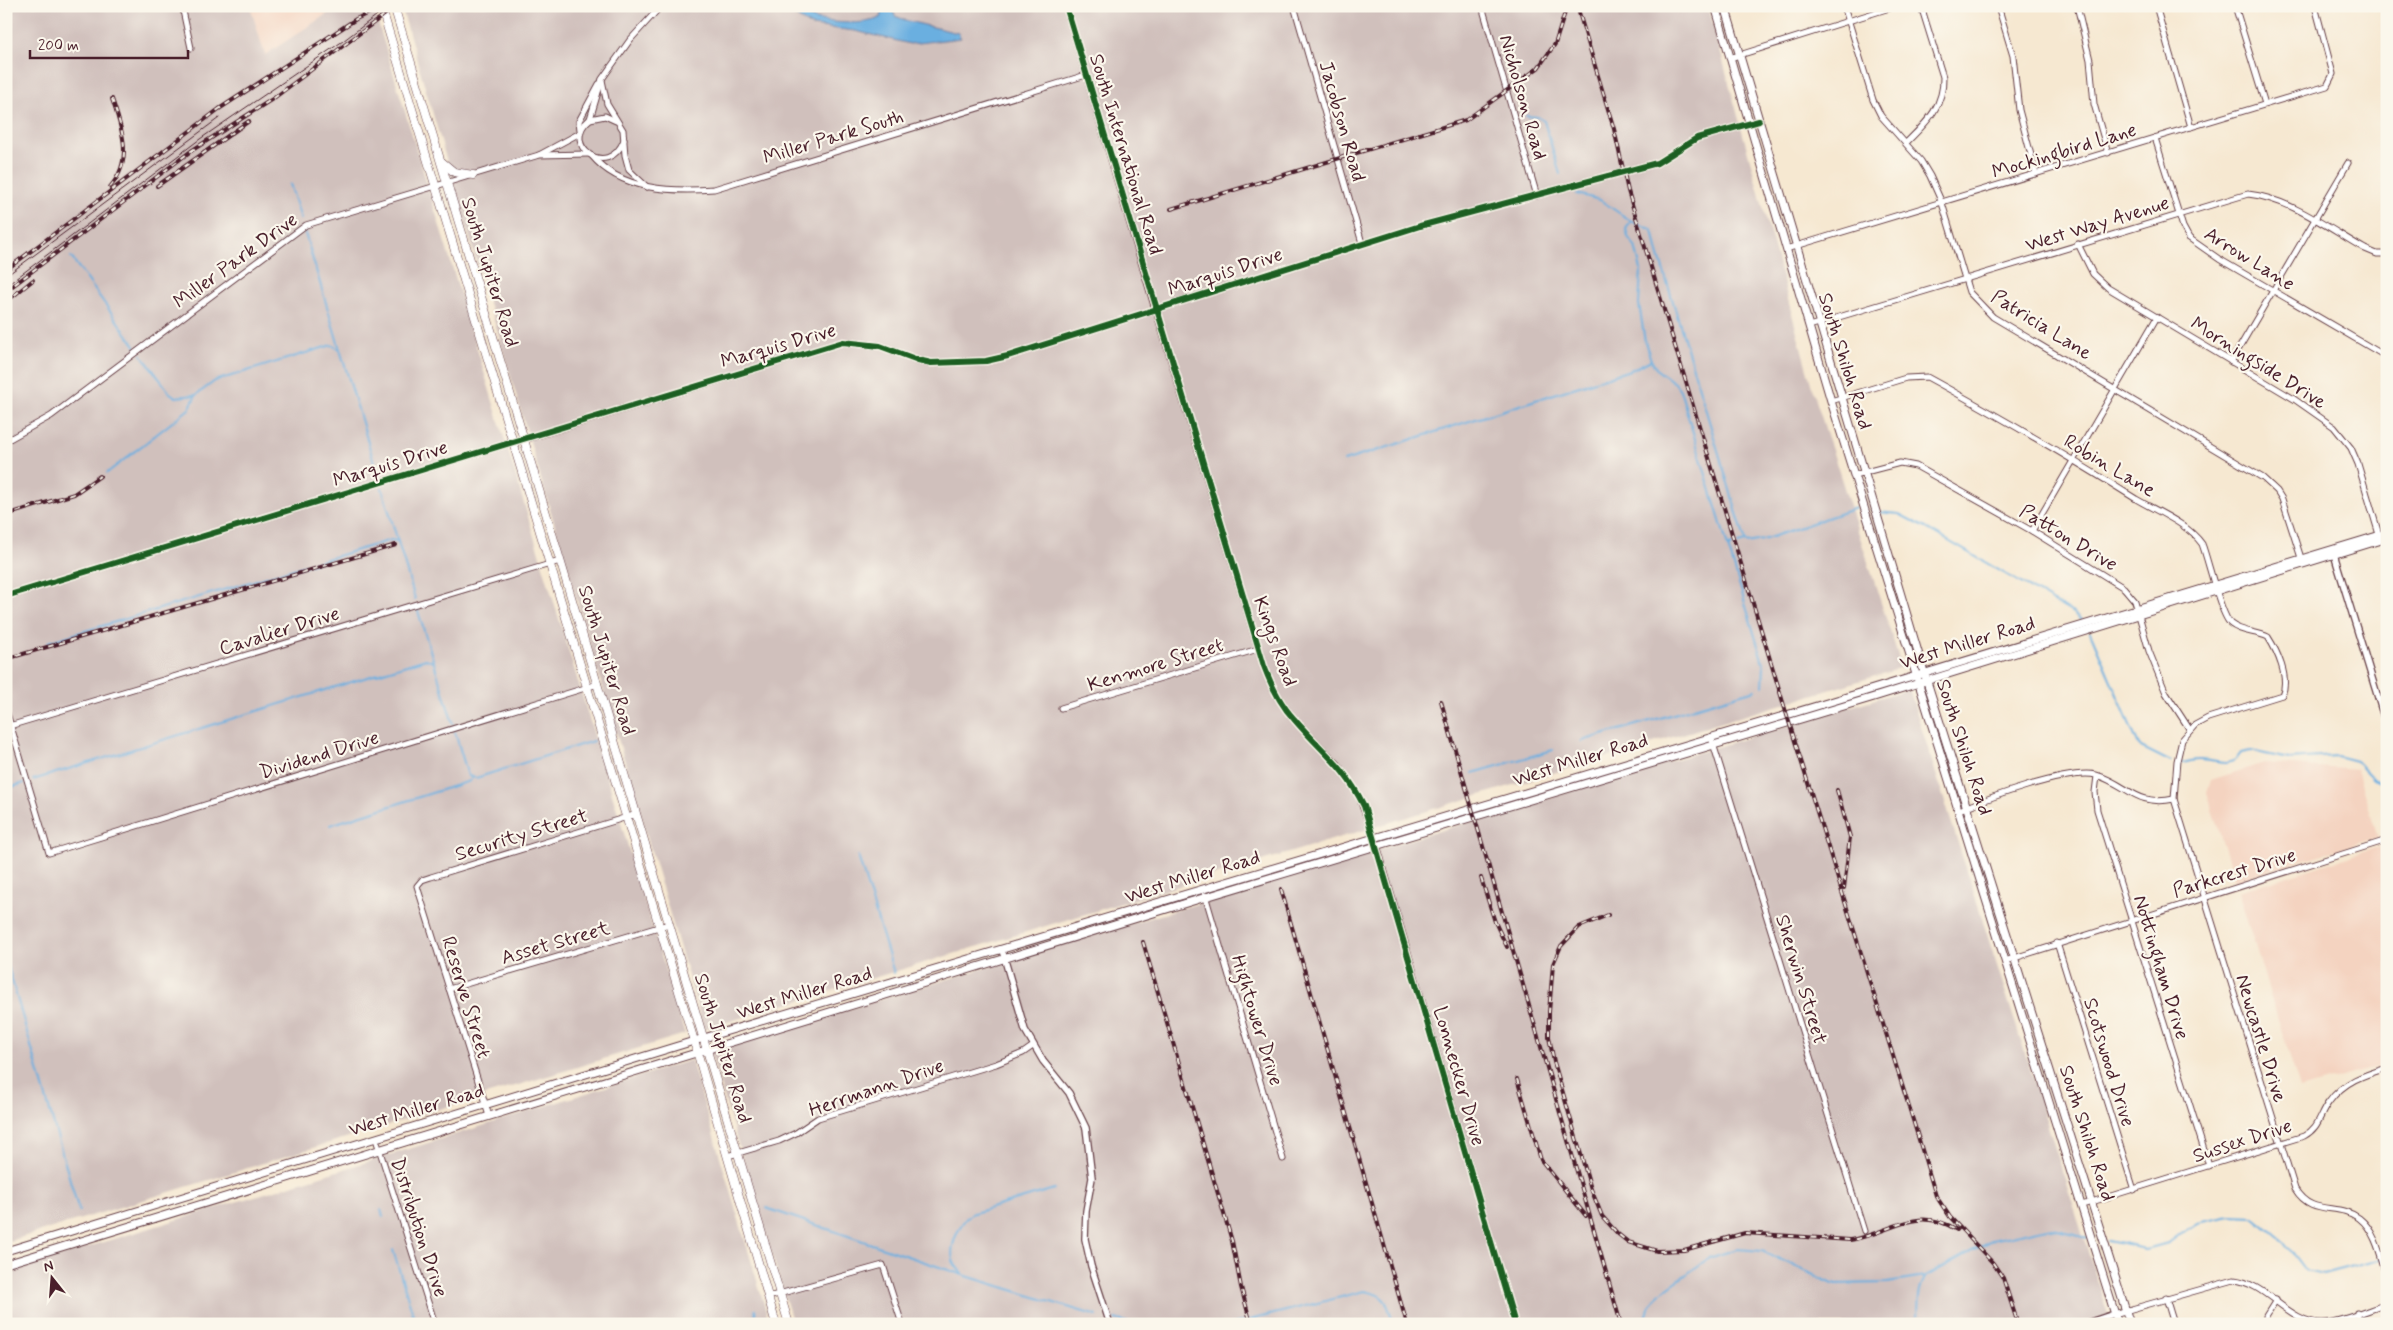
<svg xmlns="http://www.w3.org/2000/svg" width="2393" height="1330" viewBox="0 0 2393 1330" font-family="Mynerve,sans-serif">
	<rect width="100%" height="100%" fill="#fbf7ec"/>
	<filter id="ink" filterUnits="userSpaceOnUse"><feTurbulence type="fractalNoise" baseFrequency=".02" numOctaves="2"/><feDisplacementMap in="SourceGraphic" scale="10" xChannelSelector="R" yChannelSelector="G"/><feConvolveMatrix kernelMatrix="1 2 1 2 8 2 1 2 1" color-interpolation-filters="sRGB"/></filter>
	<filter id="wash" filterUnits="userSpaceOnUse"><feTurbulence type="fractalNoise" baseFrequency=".0096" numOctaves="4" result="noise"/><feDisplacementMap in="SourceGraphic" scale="20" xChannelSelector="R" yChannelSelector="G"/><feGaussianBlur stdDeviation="1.12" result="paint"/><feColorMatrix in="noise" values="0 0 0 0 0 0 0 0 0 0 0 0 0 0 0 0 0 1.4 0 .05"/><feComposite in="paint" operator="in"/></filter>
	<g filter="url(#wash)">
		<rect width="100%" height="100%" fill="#f6e8d1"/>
		<g fill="#f4d3c0">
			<path d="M250,6h89l-74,50z"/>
			<path d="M2264,763l93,7 21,67 -143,44 -28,-88 4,-13z"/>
			<path d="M2379,847l8,24v193l-87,25 -62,-197z"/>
		</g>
		<g fill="#d0c0bc">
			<path d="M6,6h244l15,49 74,-49h34l312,1028 -679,208z"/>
			<path d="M401,6h1307l105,385 89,277 -1198,361z"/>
			<path d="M1909,689l202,635h-1318l-83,-273z"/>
			<path d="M691,1060l79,264h-764v-52l384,-117z"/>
		</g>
		<path fill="#6aafe0" stroke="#5a6786" d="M779,6c24,0 20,8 37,13 14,4 55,7 66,-3l-1,-10h10l4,10 13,5 50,12 3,5 -51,6 -55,-13 -44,-5z"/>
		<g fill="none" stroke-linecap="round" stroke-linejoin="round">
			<g stroke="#6aafe0" stroke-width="2">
				<path d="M1526,116l12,1 6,4 16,53"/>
				<path d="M290,184l11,35"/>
				<path d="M1577,194l23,6 31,21 20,8 3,5 3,15 89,294 17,-3 93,-32"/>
				<path d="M1631,221l-5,8 2,8 7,9 6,24 -2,34 6,38 6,18 6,10 18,13 5,7 48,157"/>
				<path d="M304,230l75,249"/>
				<path d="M71,257l65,90"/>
				<path d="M141,354l29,39 6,4 20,-2 19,-14 117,-36 8,5"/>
				<path d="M1344,461l289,-92 18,-9"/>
				<path d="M107,473l82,-64 6,-12"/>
				<path d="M382,488l33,111"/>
				<path d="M1878,512l21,2 27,14 147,85 11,9"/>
				<path d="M1738,544l7,-2"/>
				<path d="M1732,545l-4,2 36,119 -1,20"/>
				<path d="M417,608l36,116"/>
				<path d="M2090,632l49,114 32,16"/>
				<path d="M48,642l343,-102 7,1"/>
				<path d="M455,732l13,44 8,2 117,-37"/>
				<path d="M1582,741l173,-51"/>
				<path d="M2183,763c4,-1 10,-3 15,-3 17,-1 32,11 43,-7l10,-2 38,8 48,-3 19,5 17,18 14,6"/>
				<path d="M1473,773l80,-23"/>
				<path d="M33,780l393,-121 7,3"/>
				<path d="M6,789l18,-6"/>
				<path d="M330,825l140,-44 2,-3"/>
				<path d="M858,856l36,117"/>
				<path d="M6,960l73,251"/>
				<path d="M766,1208l197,67 134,41"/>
				<path d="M381,1210l2,6"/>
				<path d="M2108,1241l38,8 22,-6 30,-20 32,-7 24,1 30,25 21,28 19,4 63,-17"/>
				<path d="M393,1250l23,74"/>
				<path d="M962,1273c-4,-4 -8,-8 -9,-13 -4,-14 7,-38 18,-46l83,-25"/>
				<path d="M755,1309l2,15"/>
				<path d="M1115,1319l17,5"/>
				<path d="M1234,1324l131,-33c22,4 23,13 28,33"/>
				<path d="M1645,1324l4,-16 10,-14 50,-36 28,-9 25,2 71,33 54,-1 38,-6 67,-37 55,-12 41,9"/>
				<path d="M1918,1324c1,-17 -2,-31 7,-46"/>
			</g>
		</g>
	</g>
	<g filter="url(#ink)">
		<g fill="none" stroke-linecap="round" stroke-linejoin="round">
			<defs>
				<g id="minor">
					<path d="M182,6l9,42"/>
					<path d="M1294,6l68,237"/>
					<path d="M1482,6l55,190"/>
					<path d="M1844,6l29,94 8,16 40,45 9,15 12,27 27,89 24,25 270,161 14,13 5,8 20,62"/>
					<path d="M1998,6l15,50 6,54 17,64"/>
					<path d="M2077,6l13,54 4,44 14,49"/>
					<path d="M2156,6l35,121"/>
					<path d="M2235,6l30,98"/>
					<path d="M1730,58l166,-52"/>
					<path d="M602,80l5,24 16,26 2,25 4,15 18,17"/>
					<path d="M590,119l15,-3 11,5"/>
					<path d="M580,130l-1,-9 20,-37"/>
					<path d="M2155,138l28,89 6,11 30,21 168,98"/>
					<path d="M624,140c-16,41 -65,4 -34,-21l12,-40 28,-39 31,-34"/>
					<path d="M1906,143c20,-20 38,-36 37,-66l-22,-71"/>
					<path d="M539,155l49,-1"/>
					<path d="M592,156c29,35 81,36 122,33l372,-114"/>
					<path d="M2078,244l15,30 15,14 186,111 40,28 17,21 7,16 22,74"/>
					<path d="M1786,249l541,-163 6,-12 -18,-68"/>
					<path d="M1156,311l102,338 15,40 21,30 44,45 19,28 17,46"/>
					<path d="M1809,326l439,-132c43,5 80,34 117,55l12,5h10"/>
					<path d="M2231,362l117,-199"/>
					<path d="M1831,401l75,-23 21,-1 11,6c67,37 133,75 198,116 22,13 51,24 66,45 6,15 19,73 29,80 11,9 26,7 37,13 9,14 22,41 14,58l-74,23 -13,7 -13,15 -5,21 -3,38 121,390c17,28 42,13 64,29 17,13 22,40 28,59"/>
					<path d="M6,441l45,-25 255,-191 233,-70 41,-22"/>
					<path d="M1854,475l46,-12 16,3 116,65 92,57 11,13 14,50 17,42 24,37"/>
					<path d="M2032,531l125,-214"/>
					<path d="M6,596l507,-153"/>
					<path d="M1061,708l197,-59"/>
					<path d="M6,710l43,143 549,-169"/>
					<path d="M6,727l554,-166"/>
					<path d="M1711,737l153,494"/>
					<path d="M2097,776l-2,16 2,18 112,356"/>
					<path d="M1959,810c27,-11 110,-42 137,-35 32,9 39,32 78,24"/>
					<path d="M1205,895l78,264"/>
					<path d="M2057,943l77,247"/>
					<path d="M2005,961l382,-121"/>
					<path d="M449,989l220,-65"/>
					<path d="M489,1116l-72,-230 5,-6 9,-3 206,-63"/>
					<path d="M376,1139l59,185"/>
					<path d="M728,1156l51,-15 17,-8 22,-15 178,-54 27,-11 10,-7"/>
					<path d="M2082,1205l222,-69c16,-9 15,-21 25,-34 15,-21 35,-27 58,-34"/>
					<path d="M768,1297l115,-32 19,59"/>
					<path d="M2166,1298l8,26"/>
					<path d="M2357,1313l3,11"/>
					<path d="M2114,1314l120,-34c33,3 55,44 89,43 16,0 48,-14 64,-19"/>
					<path d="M2266,1324v-8l10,-16"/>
				</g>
				<g id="tertiary">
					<path d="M1066,6l90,305"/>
					<path d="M513,443l330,-101 37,4 38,14 13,3 55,-2 22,-5 412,-130 237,-63 40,-25 62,-17"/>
					<path d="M2333,551l54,176"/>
					<path d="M1376,843l139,481"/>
					<path d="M1002,950l23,80 18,31 26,32 17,35 6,50 -6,33 -1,28 6,27 19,58"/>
					<path d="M2084,1324l30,-10"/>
				</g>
				<g id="secondary">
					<path d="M1715,6l116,395 287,923"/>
					<path d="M1725,6l199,666 206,652"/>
					<path d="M6,1251l688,-210 1136,-339 557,-169"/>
					<path d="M6,1264l1200,-367 668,-200 513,-159"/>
				</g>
				<g id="primary">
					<path d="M381,6l313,1035 82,283"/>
					<path d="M394,6l395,1318"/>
					<path d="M442,162l12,10 19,3"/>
				</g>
			</defs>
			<use href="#minor" stroke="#643d44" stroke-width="7"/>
			<use href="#tertiary" stroke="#643d44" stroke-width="8"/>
			<use href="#secondary" stroke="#643d44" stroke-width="9"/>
			<use href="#primary" stroke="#643d44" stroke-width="9"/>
			<use href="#minor" stroke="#fff" stroke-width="5"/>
			<use href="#tertiary" stroke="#fff" stroke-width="5.5"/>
			<use href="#secondary" stroke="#fff" stroke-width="7"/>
			<use href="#primary" stroke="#fff" stroke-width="8"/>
			<g stroke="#4a1f2b" stroke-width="1">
				<path d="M6,276l213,-158"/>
				<path d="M6,286l194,-147 143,-98 46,-35"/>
			</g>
			<defs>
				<g id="rail">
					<path d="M1577,6l37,123 14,62 161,531 124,398 23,76 14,21 43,46 10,15 15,46"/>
					<path d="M157,186l92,-65"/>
					<path d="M110,187c24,-27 12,-58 2,-88"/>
					<path d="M1171,209l295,-89 72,-52 17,-24 12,-38"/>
					<path d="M6,270l213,-161 137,-90 27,-13"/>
					<path d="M6,291l185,-140 83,-53 122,-92"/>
					<path d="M6,302l27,-22"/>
					<path d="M6,515l68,-21 26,-18"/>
					<path d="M6,659l390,-114"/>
					<path d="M1441,701l180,623"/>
					<path d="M1837,790l13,47 -6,51"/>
					<path d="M1481,878l14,44 12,25"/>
					<path d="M1281,889l126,435"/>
					<path d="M1608,915l-29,12 -18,19 -8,18 -4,48v25l5,25 37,127 11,27 16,18 10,8 29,9 27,-1 61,-17 105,7c40,-6 66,-36 107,-10"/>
					<path d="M1143,942l89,299 9,46 10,37"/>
					<path d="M1517,1079l24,81 45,56"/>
				</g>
			</defs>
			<use href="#rail" stroke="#4a1f2b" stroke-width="4"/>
			<use href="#rail" stroke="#fbf7ec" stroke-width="2" stroke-dasharray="5.5" stroke-linecap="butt"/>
			<defs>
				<g id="cycleway">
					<path d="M1066,6l198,660c7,19 16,38 30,53 28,33 50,46 70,87l151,518"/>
					<path d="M6,596l837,-254 37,4 38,14 13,3 55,-2 22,-5 412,-130 237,-63 40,-25 62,-17"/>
				</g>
			</defs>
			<use href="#cycleway" stroke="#fbf7ec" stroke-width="9"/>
			<use href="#cycleway" stroke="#1b5e20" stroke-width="6"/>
		</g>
	</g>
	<g text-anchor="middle" stroke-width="4.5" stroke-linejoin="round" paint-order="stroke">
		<g font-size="20" fill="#4a1f2b" stroke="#fbf7ec">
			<text transform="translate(1524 97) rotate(74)" y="7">Nicholson Road</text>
			<text transform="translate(1343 121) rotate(74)" y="7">Jacobson Road</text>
			<text transform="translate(833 136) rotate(-17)" y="7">Miller Park South</text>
			<text transform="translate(2064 150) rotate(-17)" y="7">Mockingbird Lane</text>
			<text transform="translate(1127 154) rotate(73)" y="7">South International Road</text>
			<text transform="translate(2097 223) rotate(-17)" y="7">West Way Avenue</text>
			<text transform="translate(2250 258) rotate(32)" y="7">Arrow Lane</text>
			<text transform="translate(235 260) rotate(-36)" y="7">Miller Park Drive</text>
			<text transform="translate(1225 271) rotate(-18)" y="7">Marquis Drive</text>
			<text transform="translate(491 272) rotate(73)" y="7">South Jupiter Road</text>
			<text transform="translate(2042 324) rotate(32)" y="7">Patricia Lane</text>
			<text transform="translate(778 345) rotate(-16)" y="7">Marquis Drive</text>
			<text transform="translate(1846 361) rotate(73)" y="7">South Shiloh Road</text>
			<text transform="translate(2259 362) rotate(32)" y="7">Morningside Drive</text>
			<text transform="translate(390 463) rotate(-17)" y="7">Marquis Drive</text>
			<text transform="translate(2110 465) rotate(31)" y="7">Robin Lane</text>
			<text transform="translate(2069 537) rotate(31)" y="7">Patton Drive</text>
			<text transform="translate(279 630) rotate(-17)" y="7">Cavalier Drive</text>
			<text transform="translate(1276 641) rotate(70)" y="7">Kings Road</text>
			<text transform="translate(1967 642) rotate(-17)" y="7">West Miller Road</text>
			<text transform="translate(608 660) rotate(73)" y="7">South Jupiter Road</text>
			<text transform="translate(1155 664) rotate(-17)" y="7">Kenmore Street</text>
			<text transform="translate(1965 747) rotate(72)" y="7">South Shiloh Road</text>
			<text transform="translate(319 754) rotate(-17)" y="7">Dividend Drive</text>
			<text transform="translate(1580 759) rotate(-17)" y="7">West Miller Road</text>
			<text transform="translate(521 834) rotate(-17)" y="7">Security Street</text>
			<text transform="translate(2234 872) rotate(-17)" y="7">Parkcrest Drive</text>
			<text transform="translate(1192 876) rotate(-17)" y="7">West Miller Road</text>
			<text transform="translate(555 942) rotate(-16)" y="7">Asset Street</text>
			<text transform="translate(2162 967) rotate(73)" y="7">Nottingham Drive</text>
			<text transform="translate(1802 979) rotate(73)" y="7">Sherwin Street</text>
			<text transform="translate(804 992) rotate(-17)" y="7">West Miller Road</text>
			<text transform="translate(467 997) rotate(73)" y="7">Reserve Street</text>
			<text transform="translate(1258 1020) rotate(73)" y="7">Hightower Drive</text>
			<text transform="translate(2262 1038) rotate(73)" y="7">Newcastle Drive</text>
			<text transform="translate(724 1048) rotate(73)" y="7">South Jupiter Road</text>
			<text transform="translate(2110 1062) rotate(73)" y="7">Scotswood Drive</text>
			<text transform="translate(1460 1076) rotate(74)" y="7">Lonnecker Drive</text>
			<text transform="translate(876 1087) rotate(-19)" y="7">Herrmann Drive</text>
			<text transform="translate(416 1109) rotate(-17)" y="7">West Miller Road</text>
			<text transform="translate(2088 1133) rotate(72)" y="7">South Shiloh Road</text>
			<text transform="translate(2242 1140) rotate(-18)" y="7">Sussex Drive</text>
			<text transform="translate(420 1227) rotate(72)" y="7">Distribution Drive</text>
		</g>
	</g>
	<rect width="2393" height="1330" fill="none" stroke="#fbf7ec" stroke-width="25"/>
	<g transform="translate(52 1278) rotate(343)" stroke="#fbf7ec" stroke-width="4" paint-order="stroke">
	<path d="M0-4L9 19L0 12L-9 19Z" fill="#4a1f2b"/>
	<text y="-8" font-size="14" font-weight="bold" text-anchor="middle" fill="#4a1f2b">N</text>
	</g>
	<path d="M30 50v8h158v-8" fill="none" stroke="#4a1f2b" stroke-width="2.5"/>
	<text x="38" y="50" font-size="15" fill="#4a1f2b" stroke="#fbf7ec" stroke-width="4" paint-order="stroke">200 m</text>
</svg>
